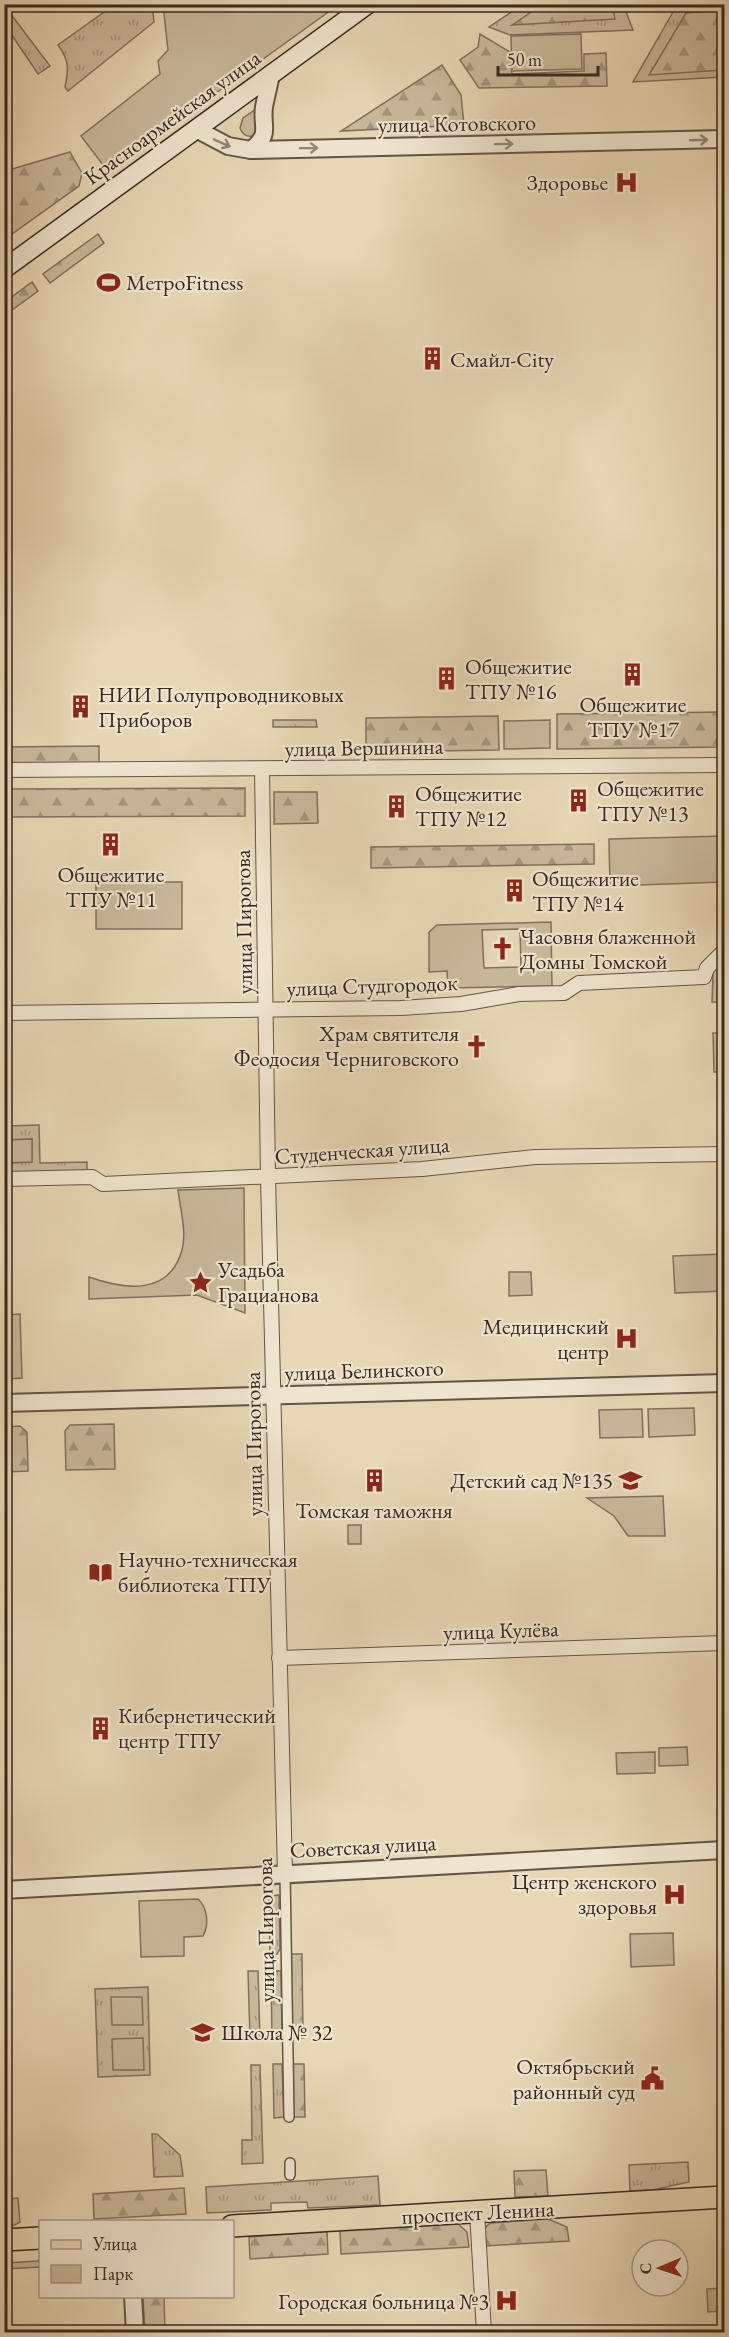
<svg xmlns="http://www.w3.org/2000/svg" width="729" height="2337" viewBox="0 0 729 2337" font-family="'EB Garamond',serif">
	<defs>
		<pattern id="grass-tufts" width="24" height="20" patternUnits="userSpaceOnUse" patternTransform="scale(1.5)"><rect width="24" height="20" fill="#c9b99b"/><path d="M3 7l-1-3M5 7V3M7 7l1-3M15 17l-1-3M17 17v-4M19 17l1-3" fill="none" stroke="#a4967e"/></pattern>
		<pattern id="forest-firs" width="22" height="20" patternUnits="userSpaceOnUse" patternTransform="scale(1.5)"><rect width="22" height="20" fill="#c9b99b"/><path d="M5 1l3.5 6h-7zM16 11l3.5 6h-7z" fill="#a4967e"/></pattern>
	</defs>
	<rect width="100%" height="100%" fill="#e7d7b4"/>
	<filter id="stains"><feTurbulence type="fractalNoise" baseFrequency=".00333" numOctaves="4"/><feColorMatrix values="0 0 0 0 .2 0 0 0 0 .09 0 0 0 0 .02 0 0 0 .5 -.17"/></filter>
	<radialGradient id="worn" r=".72"><stop offset=".6" stop-color="#630" stop-opacity="0"/><stop offset="1" stop-color="#630" stop-opacity=".3"/></radialGradient>
	<g fill="url(#grass-tufts)" stroke="#80705e" stroke-width="1.5">
		<path d="M623,4l10,26 -123,5 -21,-8 33,-22z"/>
		<path d="M4,5l46,61 -12,8 -33,-49z"/>
		<path d="M114,5h38l2,17 -86,69 -3,-4c4,-19 4,-27 -7,-42z"/>
		<path d="M677,5h47v72l-91,5z"/>
		<path d="M259,107l-3,28c-7,3 -13,1 -16,-7l3,-10z"/>
		<path d="M273,720h43l1,7h-44z"/>
		<path d="M724,958v44h-12l1,-31z"/>
		<path d="M713,1033h11v39h-10z"/>
		<path d="M39,1125l1,38 47,-1v9l-78,2 -4,-5 -1,-5 28,-1v-23l-27,1v-14z"/>
		<path d="M279,1895l1,54 -3,5 -7,1 -1,-59z"/>
		<path d="M248,1971h10l2,68h-10z"/>
		<path d="M271,1971h10l1,67h-10z"/>
		<path d="M148,1987l2,88 -52,2 -3,-88z"/>
		<path d="M273,2064h9l2,53 -10,1z"/>
		<path d="M251,2065h9l3,98 -21,1v-24h10z"/>
		<path d="M152,2134h5l23,21 3,21 -29,1z"/>
		<path d="M688,2162l1,20 -36,8 -23,1 -1,-26z"/>
		<path d="M378,2176l2,29 -72,3 -1,-6 -36,1v7l-64,3 -1,-26z"/>
	</g>
	<g fill="url(#forest-firs)" stroke="#80705e" stroke-width="1.5">
		<path d="M542,5h70l3,14 -103,6z"/>
		<path d="M721,10l1,60 -73,5 37,-62z"/>
		<path d="M480,34l30,18 2,22 72,-3v-17l22,-1 1,33 -128,2 -19,-28 18,-13z"/>
		<path d="M442,65l19,30 3,30 -123,6z"/>
		<path d="M70,152l12,21 -3,13 -74,53v-68z"/>
		<path d="M98,234l6,9 -54,40 -7,-9z"/>
		<path d="M32,282l6,9 -33,24v-13z"/>
		<path d="M724,712v35l-167,2v-35z"/>
		<path d="M498,716l1,34 -133,2v-34z"/>
		<path d="M99,746v18l-94,-1 -1,-16z"/>
		<path d="M245,788v28l-240,1v-28z"/>
		<path d="M274,792h43l1,31 -44,1z"/>
		<path d="M594,844v20l-223,4v-21z"/>
		<path d="M114,1424l1,45 -49,1 -1,-39 5,-6z"/>
		<path d="M20,1426l7,6 1,39 -23,1v-45z"/>
		<path d="M290,1954h12l1,84h-11z"/>
		<path d="M292,2064h12l1,53h-12z"/>
		<path d="M546,2170l2,26 -33,1 -1,-26z"/>
		<path d="M184,2188l2,26 -92,5 -1,-25z"/>
		<path d="M18,2198l2,24 -9,5 -6,1v-29z"/>
		<path d="M548,2219l19,8 2,14 -85,5c-1,-10 -3,-18 7,-23z"/>
		<path d="M456,2222l11,10 2,15 -128,7 -1,-24z"/>
		<path d="M327,2231l1,23 -78,5 -1,-22z"/>
		<path d="M40,2256v11l-35,2v-6l33,-2z"/>
		<path d="M143,2297h21l1,35h-20z"/>
	</g>
	<g fill="#c9b99b" stroke="#80705e" stroke-width="1.5" fill-rule="evenodd">
		<path d="M163,5v-1l175,1 -219,158 -5,3 -11,-1 -22,-29 79,-62 -2,-13 10,-11z"/>
		<path d="M581,34l1,35 -70,2 -1,-35z"/>
		<path d="M550,720v28l-46,1v-28z"/>
		<path d="M724,836v46l-114,4 -1,-47z"/>
		<rect x="96" y="882" width="86" height="47"/>
		<path d="M551,922l1,64 -104,2 -1,-17 -18,1v-40l8,-7zM520,929l1,38 -37,1 -2,-38z"/>
		<path d="M32,1139v23l-27,1v-23z"/>
		<path d="M244,1188l1,125 -48,-18 -108,4v-22c34,12 80,20 93,-27 5,-18 -2,-42 -4,-60z"/>
		<path d="M724,1254v37l-49,2 -2,-37z"/>
		<path d="M509,1272h22l1,23 -23,1z"/>
		<path d="M20,1314l2,64 -17,1v-64z"/>
		<path d="M694,1408l1,27 -46,2 -1,-28z"/>
		<path d="M642,1409l1,28 -43,1 -1,-28z"/>
		<path d="M663,1496l2,40h-37l-14,-20 -27,-18z"/>
		<rect x="348" y="1525" width="13" height="19"/>
		<path d="M687,1747l1,18 -29,1v-18z"/>
		<path d="M655,1752v21l-38,1 -1,-21z"/>
		<path d="M198,1899c10,9 11,26 5,37l-19,1v19l-43,1 -2,-56z"/>
		<path d="M673,1933l1,32 -43,2 -1,-33z"/>
		<path d="M111,1997h31l1,28h-31z"/>
		<path d="M143,2038l1,32h-31l-1,-31z"/>
		<path d="M724,2288v23l-16,1 -1,-23z"/>
	</g>
	<g fill="none" stroke-linecap="round" stroke-linejoin="round">
		<defs>
			<g id="pedestrian">
				<path d="M285,1873l4,244"/>
				<path d="M290,2163v12"/>
			</g>
			<g id="minor">
				<path d="M262,769l6,408 17,696"/>
				<path d="M4,770l720,-5"/>
				<path d="M4,1013l397,-5 60,-4 58,-10 45,-1 15,-10 125,-6 3,-9 17,-17"/>
				<path d="M4,1179l88,-2 11,7 319,-15 113,-12 189,-3"/>
				<path d="M279,1658l445,-15"/>
				<path d="M477,2212l7,120"/>
			</g>
			<g id="tertiary">
				<path d="M196,129l32,17 23,4 473,-11"/>
				<path d="M251,150c21,-17 10,-22 13,-43 2,-11 5,-22 7,-33"/>
				<path d="M4,1403l720,-20"/>
				<path d="M4,1890l720,-40"/>
				<path d="M133,2296l2,36"/>
			</g>
			<path id="secondary" d="M4,269l364,-265"/>
			<g id="primary">
				<path d="M232,2226l492,-29"/>
				<path d="M4,2240l36,-2"/>
			</g>
		</defs>
		<use href="#pedestrian" stroke="#635446" stroke-width="12"/>
		<use href="#minor" stroke="#635446" stroke-width="16"/>
		<use href="#tertiary" stroke="#635446" stroke-width="20"/>
		<use href="#secondary" stroke="#372821" stroke-width="21"/>
		<use href="#primary" stroke="#372821" stroke-width="24"/>
		<use href="#pedestrian" stroke="#efe5ce" stroke-width="9"/>
		<use href="#minor" stroke="#efe5ce" stroke-width="14"/>
		<use href="#tertiary" stroke="#efe5ce" stroke-width="16"/>
		<use href="#secondary" stroke="#efe5ce" stroke-width="18"/>
		<use href="#primary" stroke="#e7d7b4" stroke-width="21"/>
	</g>
	<defs><path id="oneway-shaft" d="M-6 0H5M1.5-3L5.5 0L1.5 3" fill="none" stroke-width="1.6" stroke-linecap="round" stroke-linejoin="round" transform="scale(1.5)"/></defs>
	<g stroke="#938678">
		<use href="#oneway-shaft" transform="translate(699 140) rotate(-2)"/>
		<use href="#oneway-shaft" transform="translate(222 143) rotate(24)"/>
		<use href="#oneway-shaft" transform="translate(504 144) rotate(-1)"/>
		<use href="#oneway-shaft" transform="translate(309 148) rotate(-1)"/>
	</g>
	<defs>
		<symbol id="hospital-bare" viewBox="-9 -9 18 18"><path d="M-5-5h3v3.5h4V-5h3V5h-3V1.5h-4V5h-3Z" fill="#8f2418" stroke="#efe5ce" stroke-width="2.5" paint-order="stroke"/></symbol>
		<symbol id="stadium-bare" viewBox="-9 -9 18 18"><path d="M0-5a6.5 5 0 1 0 0 10a6.5 5 0 1 0 0-10ZM-3.5-1.8h7v3.6h-7Z" fill="#8f2418" stroke="#efe5ce" stroke-width="2.5" paint-order="stroke"/></symbol>
		<symbol id="building-bare" viewBox="-9 -9 18 18"><path d="M-4-6H4V6H1V3H-1V6H-4ZM-2.5-4.3h1.7v1.8h-1.7ZM.8-4.3h1.7v1.8H.8ZM-2.5-1h1.7V.8h-1.7ZM.8-1h1.7V.8H.8Z" fill="#8f2418" stroke="#efe5ce" stroke-width="2.5" paint-order="stroke"/></symbol>
		<symbol id="church-bare" viewBox="-9 -9 18 18"><path d="M-1.2-6h2.4v3.5h3.3v2.4h-3.3V6h-2.4V-.1h-3.3v-2.4h3.3Z" fill="#8f2418" stroke="#efe5ce" stroke-width="2.5" paint-order="stroke"/></symbol>
		<symbol id="sight-bare" viewBox="-9 -9 18 18"><path d="M0-6L1.8-2.2L6-1.7L2.9 1.2L3.7 5.4L0 3.3L-3.7 5.4L-2.9 1.2L-6-1.7L-1.8-2.2Z" fill="#8f2418" stroke="#efe5ce" stroke-width="2.5" paint-order="stroke"/></symbol>
		<symbol id="school-bare" viewBox="-9 -9 18 18"><path d="M0-5L7-2L0 1L-7-2ZM-4 1L0 2.5L4 1V4Q0 6-4 4Z" fill="#8f2418" stroke="#efe5ce" stroke-width="2.5" paint-order="stroke"/></symbol>
		<symbol id="library-bare" viewBox="-9 -9 18 18"><path d="M-6-4Q-3-5.5-.7-3.5V5Q-3 3-6 4ZM6-4Q3-5.5 .7-3.5V5Q3 3 6 4Z" fill="#8f2418" stroke="#efe5ce" stroke-width="2.5" paint-order="stroke"/></symbol>
		<symbol id="civic-bare" viewBox="-9 -9 18 18"><path d="M-.6-6.5H3V-4.5H.6V-3L4-1V1h2V6H-6V1h2V-1L-.6-3ZM-1.2 2.5V6h2.4V2.5Z" fill="#8f2418" stroke="#efe5ce" stroke-width="2.5" paint-order="stroke"/></symbol>
	</defs>
	<g fill-rule="evenodd">
		<use href="#hospital-bare" x="610" y="166" width="33" height="33"/>
		<use href="#stadium-bare" x="92" y="266" width="33" height="33"/>
		<use href="#building-bare" x="416" y="342" width="33" height="33"/>
		<use href="#building-bare" x="616" y="658" width="33" height="33"/>
		<use href="#building-bare" x="430" y="662" width="33" height="33"/>
		<use href="#building-bare" x="64" y="690" width="33" height="33"/>
		<use href="#building-bare" x="562" y="784" width="33" height="33"/>
		<use href="#building-bare" x="380" y="790" width="33" height="33"/>
		<use href="#building-bare" x="94" y="828" width="33" height="33"/>
		<use href="#building-bare" x="498" y="874" width="33" height="33"/>
		<use href="#church-bare" x="486" y="932" width="33" height="33"/>
		<use href="#church-bare" x="460" y="1030" width="33" height="33"/>
		<use href="#sight-bare" x="184" y="1266" width="33" height="33"/>
		<use href="#hospital-bare" x="610" y="1322" width="33" height="33"/>
		<use href="#school-bare" x="614" y="1464" width="33" height="33"/>
		<use href="#building-bare" x="358" y="1464" width="33" height="33"/>
		<use href="#library-bare" x="84" y="1556" width="33" height="33"/>
		<use href="#building-bare" x="84" y="1712" width="33" height="33"/>
		<use href="#hospital-bare" x="658" y="1878" width="33" height="33"/>
		<use href="#school-bare" x="186" y="2016" width="33" height="33"/>
		<use href="#civic-bare" x="636" y="2062" width="33" height="33"/>
		<use href="#hospital-bare" x="490" y="2284" width="33" height="33"/>
	</g>
	<g text-anchor="middle" stroke-width="4.5" stroke-linejoin="round" paint-order="stroke">
		<g font-size="22" fill="#372821" stroke="#efe5ce">
			<text transform="translate(172 117) rotate(-36)" y="8">Красноармейская улица</text>
			<text transform="translate(457 123) rotate(-1)" y="8">улица Котовского</text>
			<text transform="translate(364 747) rotate(-1)" y="8">улица Вершинина</text>
			<text transform="translate(243 922) rotate(-91)" y="8">улица Пирогова</text>
			<text transform="translate(372 985) rotate(-2)" y="8">улица Студгородок</text>
			<text transform="translate(362 1150) rotate(-4)" y="8">Студенческая улица</text>
			<text transform="translate(364 1370) rotate(-2)" y="8">улица Белинского</text>
			<text transform="translate(253 1444) rotate(-91)" y="8">улица Пирогова</text>
			<text transform="translate(501 1630) rotate(-2)" y="8">улица Кулёва</text>
			<text transform="translate(363 1846) rotate(-3)" y="8">Советская улица</text>
			<text transform="translate(265 1930) rotate(-91)" y="8">улица Пирогова</text>
			<text transform="translate(478 2212) rotate(-3)" y="8">проспект Ленина</text>
		</g>
		<g font-size="22" fill="#372821" stroke="#efe5ce" text-anchor="start">
			<text x="608" y="190" text-anchor="end">Здоровье</text>
			<text x="126" y="290">МетроFitness</text>
			<text x="450" y="367">Смайл-City</text>
			<text x="465" y="674">Общежитие<tspan x="465" dy="25">ТПУ №16</tspan></text>
			<text x="98" y="702">НИИ Полупроводниковых<tspan x="98" dy="25">Приборов</tspan></text>
			<text x="633" y="712" text-anchor="middle">Общежитие<tspan x="633" dy="25">ТПУ №17</tspan></text>
			<text x="597" y="796">Общежитие<tspan x="597" dy="25">ТПУ №13</tspan></text>
			<text x="415" y="801">Общежитие<tspan x="415" dy="25">ТПУ №12</tspan></text>
			<text x="111" y="882" text-anchor="middle">Общежитие<tspan x="111" dy="25">ТПУ №11</tspan></text>
			<text x="532" y="886">Общежитие<tspan x="532" dy="25">ТПУ №14</tspan></text>
			<text x="520" y="944">Часовня блаженной<tspan x="520" dy="25">Домны Томской</tspan></text>
			<text x="459" y="1041" text-anchor="end">Храм святителя<tspan x="459" dy="25">Феодосия Черниговского</tspan></text>
			<text x="218" y="1277">Усадьба<tspan x="218" dy="25">Грацианова</tspan></text>
			<text x="609" y="1334" text-anchor="end">Медицинский<tspan x="609" dy="25">центр</tspan></text>
			<text x="613" y="1488" text-anchor="end">Детский сад №135</text>
			<text x="374" y="1518" text-anchor="middle">Томская таможня</text>
			<text x="118" y="1567">Научно-техническая<tspan x="118" dy="25">библиотека ТПУ</tspan></text>
			<text x="118" y="1723">Кибернетический<tspan x="118" dy="25">центр ТПУ</tspan></text>
			<text x="657" y="1889" text-anchor="end">Центр женского<tspan x="657" dy="25">здоровья</tspan></text>
			<text x="221" y="2040">Школа № 32</text>
			<text x="635" y="2074" text-anchor="end">Октябрьский<tspan x="635" dy="25">районный суд</tspan></text>
			<text x="489" y="2309" text-anchor="end">Городская больница №3</text>
		</g>
	</g>
	<rect width="729" height="2337" fill="none" stroke="#e7d7b4" stroke-width="24"/>
	<rect x="6" y="6" width="717" height="2325" fill="none" stroke="#372821" stroke-width="3"/>
	<rect x="12" y="12" width="705" height="2313" fill="none" stroke="#372821" stroke-width="1.5"/>
	<rect x="39" y="2220" width="195" height="78" fill="#efe5ce" stroke="#a59989" stroke-width="1.5"/>
	<rect x="51" y="2240" width="30" height="9" fill="#e7d7b4" stroke="#a59989" stroke-width="1.5"/>
	<text x="93" y="2250" font-size="18" fill="#372821">Улица</text>
	<rect x="51" y="2265" width="30" height="18" fill="#c9b99b" stroke="#a59989" stroke-width="1.5"/>
	<text x="93" y="2280" font-size="18" fill="#372821">Парк</text>
	<g transform="translate(660 2268) rotate(268)"><circle r="28" fill="#efe5ce" stroke="#a59989" stroke-width="1.5"/>
	<path d="M0-4.5L10 22L0 15L-10 22Z" fill="#8f2418"/>
	<text y="-9" font-size="16" font-weight="bold" text-anchor="middle" fill="#372821">С</text>
	</g>
	<path d="M498 66v9h100v-9" fill="none" stroke="#372821" stroke-width="3"/>
	<text x="507" y="66" font-size="18" fill="#372821" stroke="#efe5ce" stroke-width="4.5" paint-order="stroke">50 m</text>
	<rect width="100%" height="100%" filter="url(#stains)"/>
	<rect width="100%" height="100%" fill="url(#worn)"/>
</svg>
